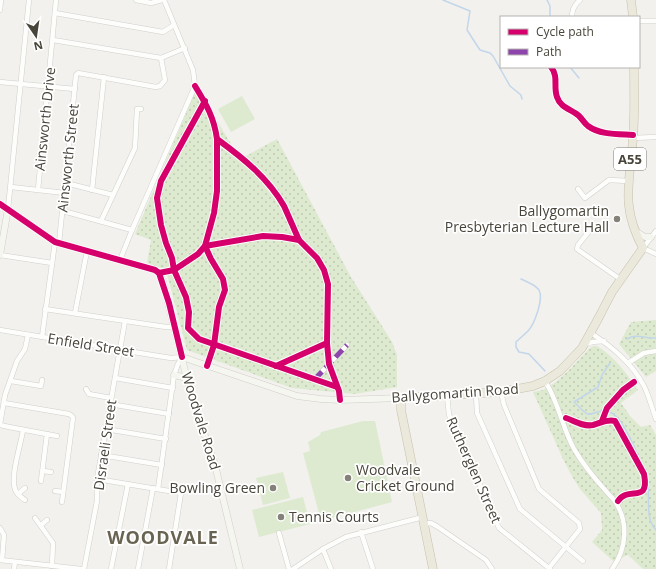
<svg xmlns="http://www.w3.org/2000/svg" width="656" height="569" viewBox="0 0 656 569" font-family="'Open Sans',sans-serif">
	<defs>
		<pattern id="park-dots" width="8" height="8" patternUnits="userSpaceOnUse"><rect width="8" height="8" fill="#ddead0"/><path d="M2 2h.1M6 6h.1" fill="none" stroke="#bfcab3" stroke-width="1.8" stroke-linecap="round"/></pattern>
	</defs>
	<rect width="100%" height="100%" fill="#f2f1ed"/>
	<g fill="#ddead0">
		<path d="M242,96l13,23 -24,13 -13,-23z"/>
		<path d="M363,421h12l17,81 -71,19 -18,-68 7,-2 -2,-9 12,-7 1,-3z"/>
		<path d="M283,472l7,26 -27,7 -7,-27z"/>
		<path d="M303,497l7,27 -51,13 -7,-27z"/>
	</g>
	<g fill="url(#park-dots)">
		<path d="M197,88l42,69 7,-1 31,-17 74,138 41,65 5,13v32l-42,7 -63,-6 -105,-38 -21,-80 -19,-7 4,-23 -16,-6z"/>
		<path d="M656,320v51l-10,6 -27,-33 12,-22z"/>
		<path d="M597,346c18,11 29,27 41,44l-17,13 9,13 11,11 9,-2 6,10v134h-13l-15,-14 -15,6 -21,-19 10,-12 -1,-17 -21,-24 -7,-11 -10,-19 -30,-67 10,-2 13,-8 13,-12 22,-23z"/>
	</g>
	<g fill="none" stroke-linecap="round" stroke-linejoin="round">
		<g stroke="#c2d6eb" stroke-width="1.5">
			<path d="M443,0l27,11 -3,19 13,20 10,3 3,3 17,30 11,9 1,4"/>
			<path d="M547,0l3,6v11"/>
			<path d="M570,67l9,11"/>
			<path d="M521,279c6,3 15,6 18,11 5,9 -5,35 -11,41 -4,4 -8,7 -12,11v5l3,5 10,2 16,17"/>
			<path d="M627,339c10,-6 19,0 29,-1"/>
			<path d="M610,363l-8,12 -4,12 -24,15c4,3 9,11 14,12 2,1 6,-1 9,-2 10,-3 17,0 23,9 9,13 23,43 27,59 4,16 -3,38 9,50"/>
		</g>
		<defs>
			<g id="street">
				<path d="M136,0l15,3 11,-3"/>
				<path d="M0,10l1,-10"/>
				<path d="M55,13l108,19 11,-7"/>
				<path d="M572,17c0,-7 2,-12 8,-17"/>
				<path d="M639,21h17"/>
				<path d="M53,40l108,18 24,-10"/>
				<path d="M0,82l75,7"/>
				<path d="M633,138l23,-1"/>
				<path d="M66,183l47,12"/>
				<path d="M11,187l54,6"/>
				<path d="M578,189l7,9 24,-18 19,1"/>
				<path d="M38,190l18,-190"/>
				<path d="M92,190l12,-113"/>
				<path d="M8,209l21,-209"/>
				<path d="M63,211l69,19"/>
				<path d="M101,221l34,-73 2,-39h4"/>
				<path d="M591,229l-13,16 -1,4 43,30"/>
				<path d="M656,231l-13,17 13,6"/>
				<path d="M59,243l17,-168 2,-2 78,14 4,-1 5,-6 -4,-22"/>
				<path d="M0,255l52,8"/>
				<path d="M120,260l12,-30 63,-144 -2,-16 -29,-70"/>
				<path d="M45,309l121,18h8"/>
				<path d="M75,313l12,-62"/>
				<path d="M0,330l152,25 19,3 11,-1"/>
				<path d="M591,333c21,14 41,30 53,53 5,10 8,22 12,33"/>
				<path d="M42,337l13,-95"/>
				<path d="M586,344l6,-2 12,-1"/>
				<path d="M628,363l16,-10 12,-2"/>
				<path d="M115,378l58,10"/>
				<path d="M315,379l32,-34"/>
				<path d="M11,381l30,5 1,-6"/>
				<path d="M545,381c14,22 17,46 29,68 9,15 20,29 32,42 2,3 6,6 8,9 15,21 13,49 -2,69"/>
				<path d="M86,389l3,5 22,4"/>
				<path d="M501,392l3,13 35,84 40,34 1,6 -31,39"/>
				<path d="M476,394l1,19 43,96 63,52"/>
				<path d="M447,395l2,20 50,113 51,41"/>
				<path d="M4,403l65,11 3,2 1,2 -11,84"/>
				<path d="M110,404l59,10"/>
				<path d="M0,424l5,-29 12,-34 8,-12 3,-14"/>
				<path d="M0,425l9,2 48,9"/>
				<path d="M106,429l60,10"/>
				<path d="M23,430c-2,14 -13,47 -8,59 1,5 6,8 10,11"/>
				<path d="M101,455l61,10"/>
				<path d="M43,471l8,1"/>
				<path d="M97,479l84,14 -12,76"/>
				<path d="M41,481l6,-47"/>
				<path d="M158,489l16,-114 4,-11 4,-7"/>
				<path d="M55,491l8,1"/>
				<path d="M18,494l7,-6"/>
				<path d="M35,518l18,25 -1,23"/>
				<path d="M424,524l7,-1 7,4 48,33 6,9"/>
				<path d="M41,525l6,-5"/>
				<path d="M0,528l4,7 -2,25"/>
				<path d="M361,532l12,37"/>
				<path d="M279,533l10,36"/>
				<path d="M323,549l8,20"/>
				<path d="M0,560l81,9"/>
				<path d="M14,569l1,-7"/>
				<path d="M84,569l13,-68v-22l28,-158"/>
				<path d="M111,569l17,-85"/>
				<path d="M138,569l15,-81"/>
				<path d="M293,569l30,-20 23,-12 77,-20"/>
			</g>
			<g id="secondary">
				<path d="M0,204l55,38 93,26 7,2 4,3 4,9 28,113 24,70 25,104"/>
				<path d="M635,231l10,6h6"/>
				<path d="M0,255l8,-46"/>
				<path d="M182,357l115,39 24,3 19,1 61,-2"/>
				<path d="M174,375l9,2 4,3"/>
			</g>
			<g id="highway">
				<path d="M631,0l2,17"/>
				<path d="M433,569l-32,-159v-12l100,-6 32,-6 12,-5 15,-10 22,-23 16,-29 14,-27 31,-44c-23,-42 -13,-66 -10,-110 2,-24 1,-48 1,-71"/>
			</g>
		</defs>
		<use href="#street" stroke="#d0cfcb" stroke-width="5.5"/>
		<use href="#secondary" stroke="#d0cec5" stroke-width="7"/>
		<use href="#highway" stroke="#c7c1ab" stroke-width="9"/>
		<use href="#street" stroke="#fdfdfc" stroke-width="4.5"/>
		<use href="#secondary" stroke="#f6f6f1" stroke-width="6"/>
		<use href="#highway" stroke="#ebe8dc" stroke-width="8"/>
		<path stroke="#8e44ad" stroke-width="5" stroke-dasharray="10 5" stroke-linecap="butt" d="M315,379l32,-34"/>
		<defs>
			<g id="cycleway">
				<path d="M551,67c8,10 2,19 6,30 3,9 10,11 18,16 6,3 8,9 13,13 12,9 31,8 45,9"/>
				<path d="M195,86c11,18 19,31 22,53 26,19 51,39 67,67 5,11 10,23 15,34"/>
				<path d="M205,101l-44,80 -4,17 4,27 5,18 6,15 2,12 12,27 3,15 -1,16 11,11 138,48"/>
				<path d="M0,204l55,38 93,26 7,2 4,3 10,30 13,54"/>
				<path d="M159,273l15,-3 24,-16 7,-8 58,-10 19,1 17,3 18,18 7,12 4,14 -1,59 2,21 10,27 1,9"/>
				<path d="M207,366l7,-21 5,-38 6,-17 -2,-11 -12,-20 -6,-13 9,-33 3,-22v-52"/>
				<path d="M276,366l51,-23"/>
				<path d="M566,418c9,3 17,9 27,7 8,-2 13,-6 22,-4l29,53c6,31 -16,11 -26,27"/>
				<path d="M602,421l5,-13 16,-18 11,-8"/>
			</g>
		</defs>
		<use href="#cycleway" stroke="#fff" stroke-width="8"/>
		<use href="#cycleway" stroke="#d6006c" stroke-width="6"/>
	</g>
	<g fill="#848179" stroke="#fff" stroke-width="1.5">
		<circle cx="617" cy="219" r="4"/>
		<circle cx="348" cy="478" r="4"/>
		<circle cx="273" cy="488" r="4"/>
		<circle cx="281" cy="517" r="4"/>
	</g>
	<g text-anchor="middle" stroke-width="3.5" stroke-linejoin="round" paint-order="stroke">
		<rect fill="#fff" stroke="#7f7c75" stroke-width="1" x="614" y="148" width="32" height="22" rx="3"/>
		<g font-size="13" font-weight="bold" fill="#48443a">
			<text x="630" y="164">A55</text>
		</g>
		<g font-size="14" fill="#48443a" stroke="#fff">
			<text transform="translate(45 119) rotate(-84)" y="5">Ainsworth Drive</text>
			<text transform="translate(68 158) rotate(-84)" y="5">Ainsworth Street</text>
			<text transform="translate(91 345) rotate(9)" y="5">Enfield Street</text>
			<text transform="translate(455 393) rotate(-4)" y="5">Ballygomartin Road</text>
			<text transform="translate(201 421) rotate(73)" y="5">Woodvale Road</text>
			<text transform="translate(105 445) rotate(-82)" y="5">Disraeli Street</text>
			<text transform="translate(474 470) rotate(66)" y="5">Rutherglen Street</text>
		</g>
		<g font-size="14" fill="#48443a" stroke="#fff" text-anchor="end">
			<text x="609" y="216">Ballygomartin<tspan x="609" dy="16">Presbyterian Lecture Hall</tspan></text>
			<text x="356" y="475" text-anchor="start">Woodvale<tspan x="356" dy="16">Cricket Ground</tspan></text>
			<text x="265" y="493">Bowling Green</text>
			<text x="289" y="522" text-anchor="start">Tennis Courts</text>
		</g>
		<g font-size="18" font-weight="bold" letter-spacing="1" fill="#696352" stroke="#fff">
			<text x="163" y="544">WOODVALE</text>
		</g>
	</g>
	<rect x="500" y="16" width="140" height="52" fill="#ffffff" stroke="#b6b4b0"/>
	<rect x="508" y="29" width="20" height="6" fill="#d6006c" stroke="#b6b4b0"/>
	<text x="536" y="36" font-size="12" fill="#48443a">Cycle path</text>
	<rect x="508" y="49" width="20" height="6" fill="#8e44ad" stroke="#b6b4b0"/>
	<text x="536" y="56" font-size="12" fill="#48443a">Path</text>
	<g transform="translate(36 36) rotate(167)" stroke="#ffffff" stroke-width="3" paint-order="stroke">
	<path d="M0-3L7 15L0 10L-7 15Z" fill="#48443a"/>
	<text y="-6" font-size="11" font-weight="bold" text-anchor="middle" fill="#48443a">N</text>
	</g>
</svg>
